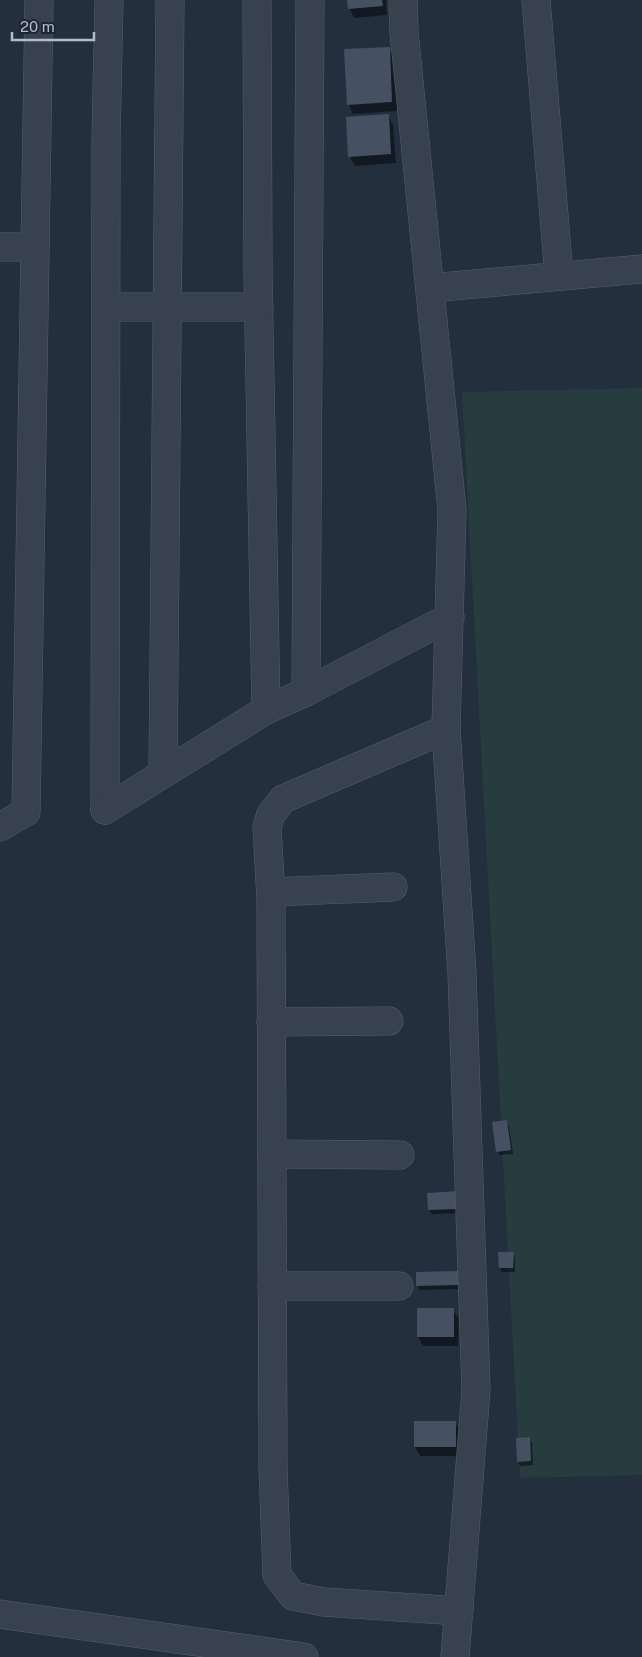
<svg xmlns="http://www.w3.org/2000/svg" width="642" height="1657" viewBox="0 0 642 1657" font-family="'Public Sans',sans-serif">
	<rect width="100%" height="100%" fill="#242f3e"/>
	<path fill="#263c3f" d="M642,388v1087l-122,3 -58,-1086z"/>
	<g fill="#0007">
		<path d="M348,0h38l1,15 -33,3 -5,-10z"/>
		<path d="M389,48l5,10 3,53 -44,3 -5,-10z"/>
		<path d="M388,115l5,10 3,38 -41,3 -5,-9z"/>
		<path d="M506,1122l3,4 4,28 -13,1 -3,-4z"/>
		<path d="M459,1193l3,20 -30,1 -3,-4z"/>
		<path d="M513,1253l2,5v14h-13l-2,-4z"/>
		<path d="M457,1273l3,4v12l-40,1 -3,-5z"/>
		<path d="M418,1310h35l6,9 -1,27h-35l-5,-9z"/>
		<path d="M455,1422l6,10v24h-41l-5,-9z"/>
		<path d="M529,1438l3,5 1,22 -13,1 -2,-5z"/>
	</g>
	<g fill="#455162">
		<path d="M347,0h35l1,6 -35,3z"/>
		<path d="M390,47l2,55 -45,3 -3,-56z"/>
		<path d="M389,114l2,40 -43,3 -2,-40z"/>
		<path d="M507,1120l4,30 -15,2 -4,-30z"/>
		<path d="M459,1191l1,18 -32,1 -1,-17z"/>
		<path d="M498,1252h16l-1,16h-14z"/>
		<path d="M458,1271v14l-42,1v-14z"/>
		<rect x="417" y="1308" width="37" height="29"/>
		<rect x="414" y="1421" width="42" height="26"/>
		<path d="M530,1437l1,24 -14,1 -1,-24z"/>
	</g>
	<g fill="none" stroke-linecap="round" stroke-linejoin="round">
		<defs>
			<g id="minor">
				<path d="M257,0l1,273 8,437"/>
				<path d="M403,0l1,32 48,478 -6,219 16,244 14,417 -21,267"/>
				<path d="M536,0l23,276"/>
				<path d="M0,247h35"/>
				<path d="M430,288l212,-19"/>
				<path d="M106,307h153"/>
				<path d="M306,692l4,-692"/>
				<path d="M446,729l-163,70 -12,15 -4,13 4,73 2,568 4,107 16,21 31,6 135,9"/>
				<path d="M163,774l7,-774"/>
				<path d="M105,810l1,-670 3,-140"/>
				<path d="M105,810l161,-100 40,-18 144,-75"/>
				<path d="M0,827l26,-15 13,-812"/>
				<path d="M271,892l122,-5"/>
				<path d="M271,1022l118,-1"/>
				<path d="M272,1154l128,1"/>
				<path d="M272,1286h127"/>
				<path d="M0,1614l304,43"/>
			</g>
		</defs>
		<use href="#minor" stroke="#565f6c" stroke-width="29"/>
		<use href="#minor" stroke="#38414e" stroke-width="28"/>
	</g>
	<path d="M12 32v8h82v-8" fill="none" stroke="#b4bcc9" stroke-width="2.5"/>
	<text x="20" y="32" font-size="15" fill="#b4bcc9" stroke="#1d2633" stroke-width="4" paint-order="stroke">20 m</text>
</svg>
